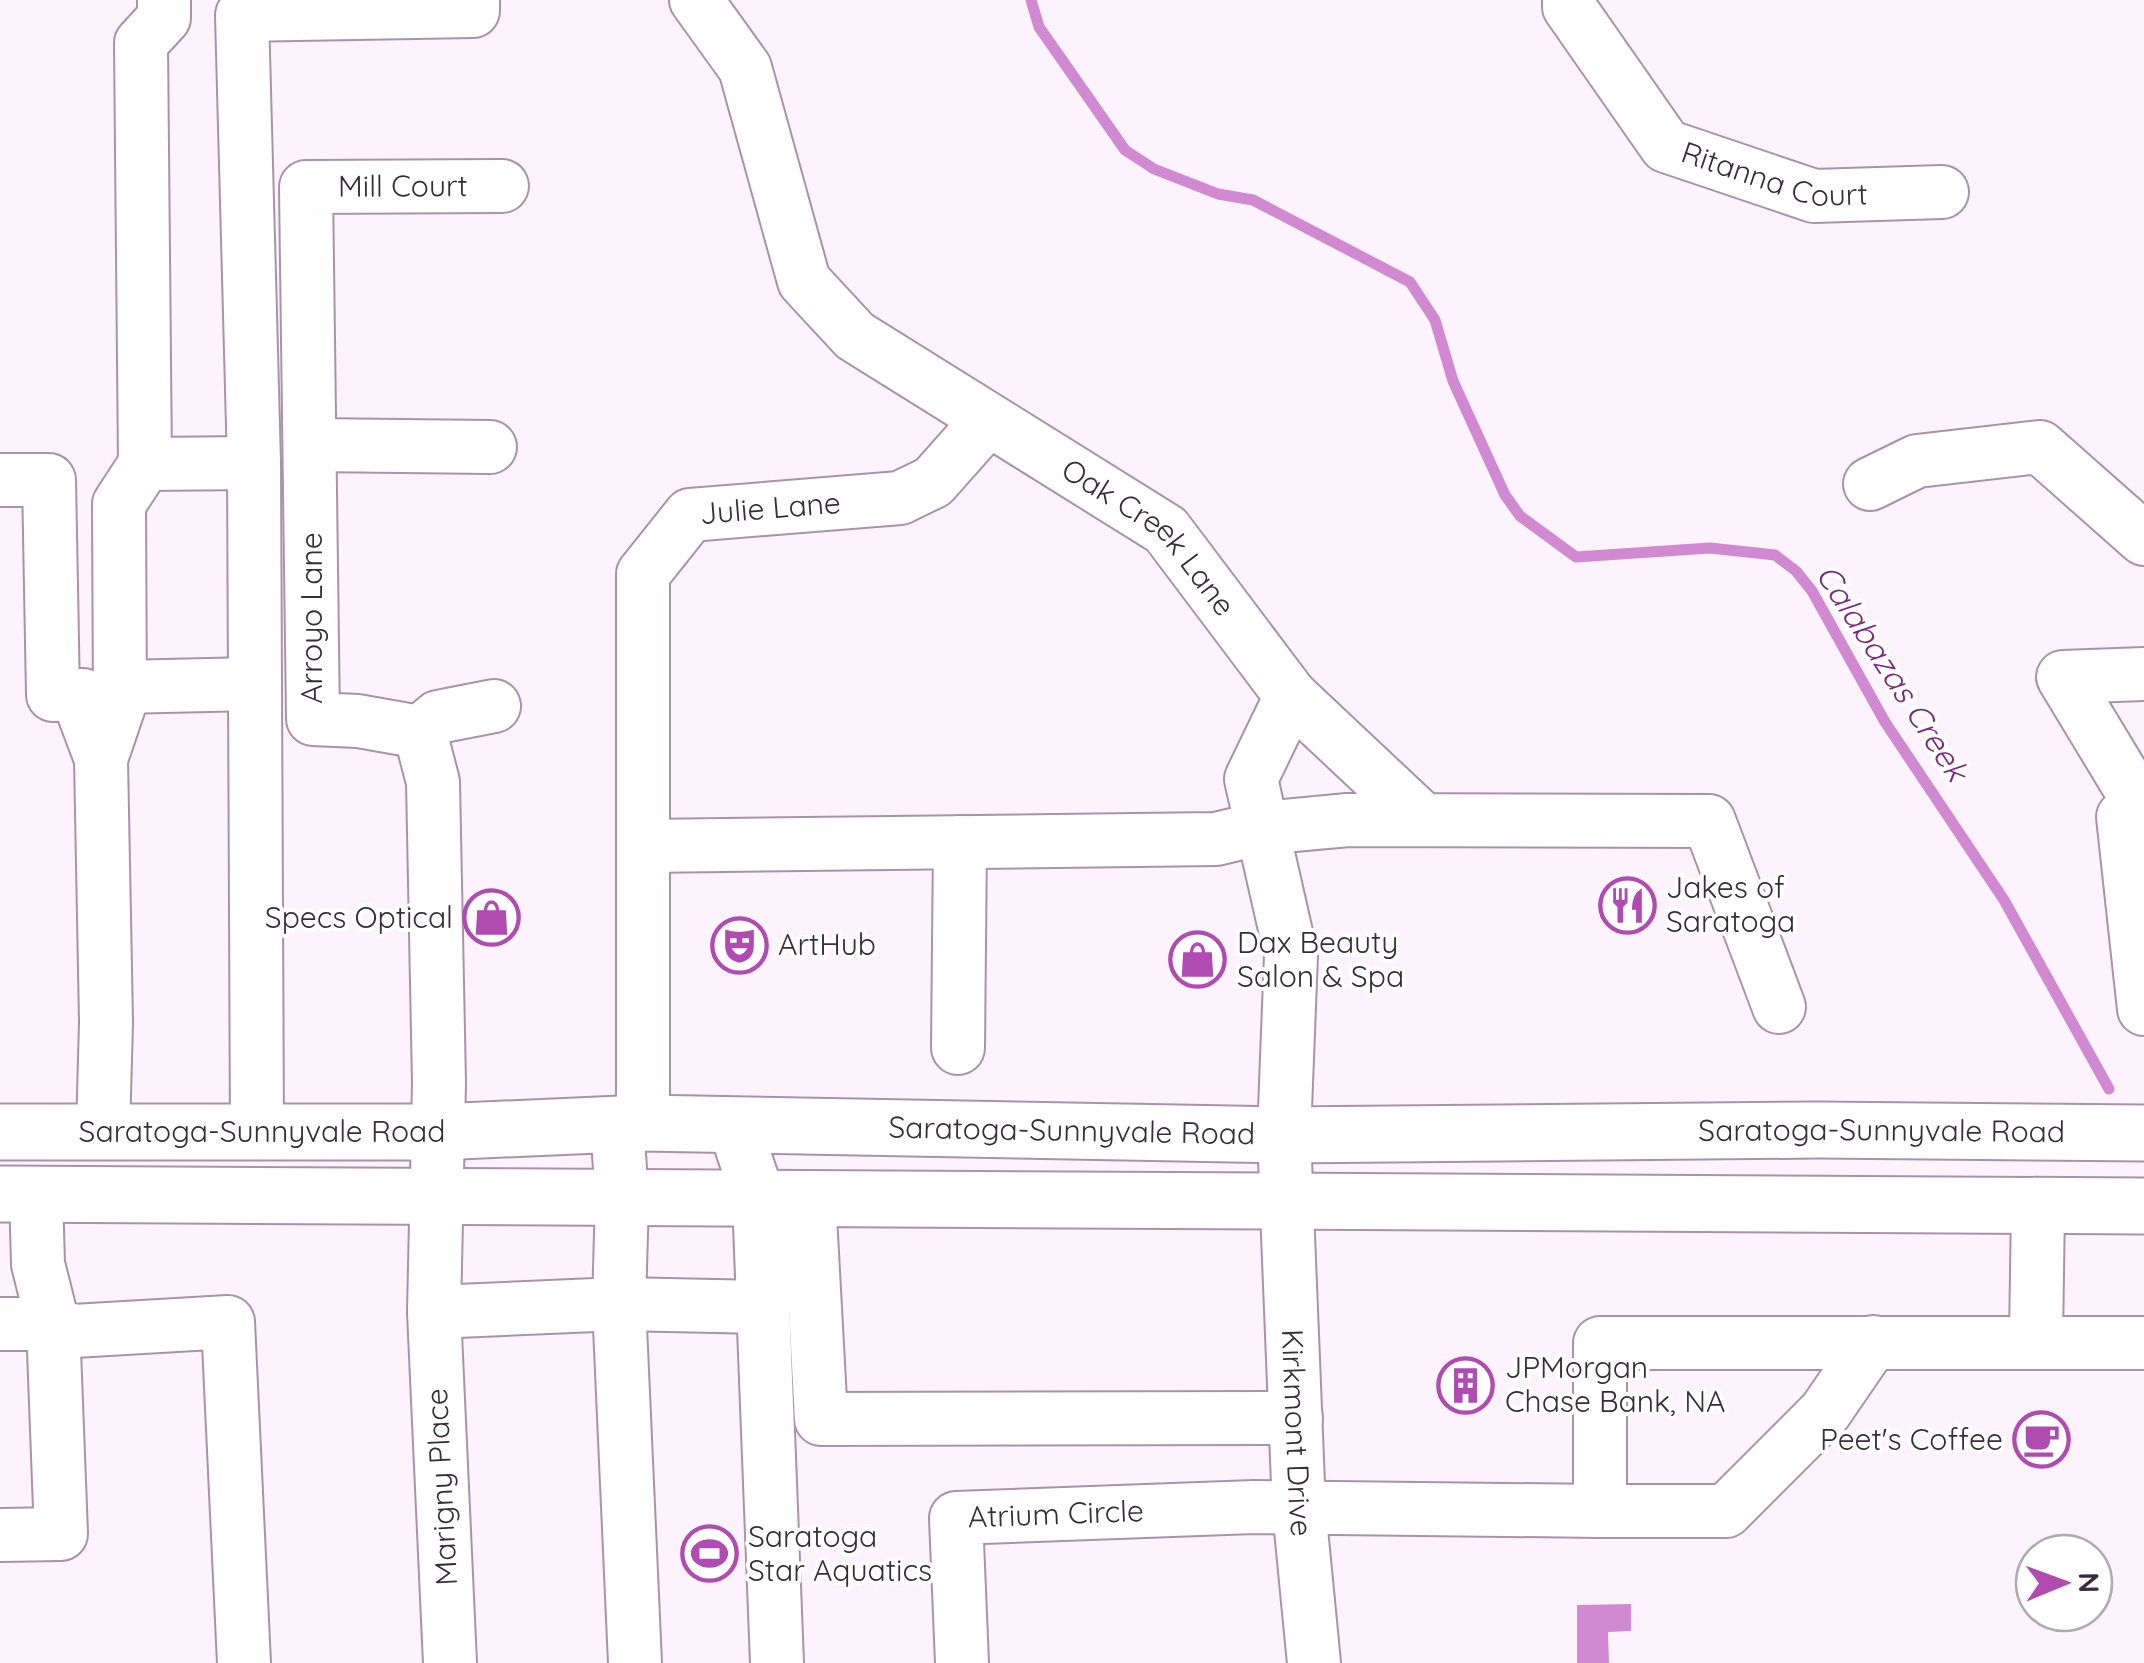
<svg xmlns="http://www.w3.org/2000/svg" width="2144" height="1663" viewBox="0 0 2144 1663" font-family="Quicksand,sans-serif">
	<rect width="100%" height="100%" fill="#fdf3fc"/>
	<path fill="#d18ad1" d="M1631,1604v27l-23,1 1,31h-32v-58z"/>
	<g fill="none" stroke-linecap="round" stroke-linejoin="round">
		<path stroke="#d18ad1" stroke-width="11" d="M1031,0l8,27 86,123 29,19 64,25 35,6 157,82 25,38 18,61 52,114 15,21 56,41 134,-9 65,7 21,16 16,20 73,131 119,178 105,189"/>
		<defs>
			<g id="minor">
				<path id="s1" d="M696,0l49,68 59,213 51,55 311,194 125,166 -40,83 40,176 -7,180 15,374 15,154"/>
				<path id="s2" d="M1569,0v7l97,139 148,50 128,-4"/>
				<path d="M312,445l178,2"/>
				<path d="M145,464l109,-1"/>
				<path d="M0,480h49l4,215h30v16l18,48 5,263 -3,110"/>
				<path d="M1870,484l47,-23 123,-14 104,92"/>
				<path d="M2144,674l-81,3 81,134"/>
				<path d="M120,687l133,-3"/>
				<path d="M1291,696l132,124"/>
				<path d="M420,732l18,-15 56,-11"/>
				<path d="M101,759l19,-56 -1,-199 26,-40 -4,-421 23,-25v-18"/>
				<path d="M2144,816l-21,1 21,192"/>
				<path d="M645,846l571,-7 46,-11 86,-8 361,1 70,186"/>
				<path d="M958,1048l2,-206"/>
				<path id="s3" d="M643,1123v-549l47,-59 210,-17 33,-16 55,-62"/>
				<path d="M617,1124l5,75 -3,105 16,359"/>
				<path d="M734,1125l25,74 18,464"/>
				<path d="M257,1132l-3,-669 -12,-448 231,-4v-11"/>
				<path d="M809,1198l12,221 475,-1"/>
				<path d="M434,1312l185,-8 144,3"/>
				<path d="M0,1324h53l21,7 154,-9 16,341"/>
				<path d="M2036,1340l2,-134"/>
				<path d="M1600,1511h126l99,-99 48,-70"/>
				<path d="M0,1535l61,-1 -8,-210 -15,-60 -2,-70"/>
				<path id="s4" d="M450,1663l-16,-351 5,-229 -6,-301 -13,-50 -62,-11 -45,-2 -7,-532 196,-1"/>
				<path id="s5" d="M962,1663l-6,-145 298,-11 346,4v-168h544"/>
			</g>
			<g id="major">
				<path id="s6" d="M0,1132h438l205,-9 641,12 534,-5 326,3"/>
				<path d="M0,1194l2144,12"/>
			</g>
		</defs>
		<use href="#minor" stroke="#aa93a9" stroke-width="56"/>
		<use href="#major" stroke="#aa93a9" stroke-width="59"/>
		<use href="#minor" stroke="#fff" stroke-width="52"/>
		<use href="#major" stroke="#fff" stroke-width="55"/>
	</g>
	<defs>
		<symbol id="restaurant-ring" viewBox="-11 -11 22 22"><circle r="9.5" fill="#fff" stroke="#af4bb1" stroke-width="1.5"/><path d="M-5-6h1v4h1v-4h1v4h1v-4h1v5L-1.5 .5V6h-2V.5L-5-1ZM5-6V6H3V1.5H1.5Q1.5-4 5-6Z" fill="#af4bb1"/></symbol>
		<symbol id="shop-ring" viewBox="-11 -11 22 22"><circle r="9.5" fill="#fff" stroke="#af4bb1" stroke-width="1.5"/><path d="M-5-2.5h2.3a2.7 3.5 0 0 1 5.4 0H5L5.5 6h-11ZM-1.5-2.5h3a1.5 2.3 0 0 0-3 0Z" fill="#af4bb1"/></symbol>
		<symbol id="theatre-ring" viewBox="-11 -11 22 22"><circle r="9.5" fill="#fff" stroke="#af4bb1" stroke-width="1.5"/><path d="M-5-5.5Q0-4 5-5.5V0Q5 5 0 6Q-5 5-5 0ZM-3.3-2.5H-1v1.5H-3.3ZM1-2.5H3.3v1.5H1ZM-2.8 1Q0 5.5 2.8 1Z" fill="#af4bb1"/></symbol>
		<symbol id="building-ring" viewBox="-11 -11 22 22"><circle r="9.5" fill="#fff" stroke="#af4bb1" stroke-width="1.5"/><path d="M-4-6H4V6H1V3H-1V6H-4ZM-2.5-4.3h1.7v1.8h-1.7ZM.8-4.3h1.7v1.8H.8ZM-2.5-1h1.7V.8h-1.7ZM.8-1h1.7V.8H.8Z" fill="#af4bb1"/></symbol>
		<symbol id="cafe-ring" viewBox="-11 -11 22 22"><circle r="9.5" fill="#fff" stroke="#af4bb1" stroke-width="1.5"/><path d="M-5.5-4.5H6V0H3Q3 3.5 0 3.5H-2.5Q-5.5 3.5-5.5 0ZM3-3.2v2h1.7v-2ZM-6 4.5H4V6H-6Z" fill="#af4bb1"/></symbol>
		<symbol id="stadium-ring" viewBox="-11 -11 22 22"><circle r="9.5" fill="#fff" stroke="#af4bb1" stroke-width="1.5"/><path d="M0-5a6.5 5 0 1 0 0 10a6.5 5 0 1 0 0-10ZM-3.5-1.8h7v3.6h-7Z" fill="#af4bb1"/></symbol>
	</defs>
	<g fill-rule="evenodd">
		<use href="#restaurant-ring" x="1596" y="874" width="63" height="63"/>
		<use href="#shop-ring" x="460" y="886" width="63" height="63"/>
		<use href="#theatre-ring" x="708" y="914" width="63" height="63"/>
		<use href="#shop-ring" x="1166" y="928" width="63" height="63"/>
		<use href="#building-ring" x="1434" y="1354" width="63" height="63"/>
		<use href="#cafe-ring" x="2010" y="1408" width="63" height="63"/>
		<use href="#stadium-ring" x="678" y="1522" width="63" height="63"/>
	</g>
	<g text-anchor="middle" stroke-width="8" stroke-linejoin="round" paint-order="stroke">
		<g font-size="30" fill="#362d36" stroke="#fff">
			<text dy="10" stroke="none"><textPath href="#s2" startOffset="290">Ritanna Court</textPath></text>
			<text dy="10" stroke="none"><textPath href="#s4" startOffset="1670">Mill Court</textPath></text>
			<text dy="10" stroke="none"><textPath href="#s3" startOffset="705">Julie Lane</textPath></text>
			<text dy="10" stroke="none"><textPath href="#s1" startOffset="738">Oak Creek Lane</textPath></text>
			<text transform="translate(312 618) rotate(-90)" y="10">Arroyo Lane</text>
			<text dy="10" stroke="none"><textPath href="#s6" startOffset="262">Saratoga-Sunnyvale Road</textPath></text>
			<text dy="10" stroke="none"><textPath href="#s6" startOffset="1072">Saratoga-Sunnyvale Road</textPath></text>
			<text dy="10" stroke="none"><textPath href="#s6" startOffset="1882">Saratoga-Sunnyvale Road</textPath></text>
			<text dy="10" stroke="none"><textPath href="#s1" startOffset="1705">Kirkmont Drive</textPath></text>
			<text transform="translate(442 1487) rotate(-93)" y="10">Marigny Place</text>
			<text dy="10" stroke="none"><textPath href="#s5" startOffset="245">Atrium Circle</textPath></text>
		</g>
		<g font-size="30" fill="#362d36" stroke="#fff" text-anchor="start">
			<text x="1666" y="898">Jakes of<tspan x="1666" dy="34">Saratoga</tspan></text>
			<text x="453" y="928" text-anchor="end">Specs Optical</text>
			<text x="1237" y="953">Dax Beauty<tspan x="1237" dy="34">Salon &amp; Spa</tspan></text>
			<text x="778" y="955">ArtHub</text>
			<text x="1505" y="1378">JPMorgan<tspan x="1505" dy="34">Chase Bank, NA</tspan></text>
			<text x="2003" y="1450" text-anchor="end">Peet's Coffee</text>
			<text x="748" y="1547">Saratoga<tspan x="748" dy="34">Star Aquatics</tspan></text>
		</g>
		<g font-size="32" font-style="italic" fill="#7d297f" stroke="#fff">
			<text transform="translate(1892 673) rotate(57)" y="11">Calabazas Creek</text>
		</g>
	</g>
	<g transform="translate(2064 1583) rotate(89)"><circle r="48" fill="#ffffff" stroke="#afabaf" stroke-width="2.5"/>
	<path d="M0-8L18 38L0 25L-18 38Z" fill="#af4bb1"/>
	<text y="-15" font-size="28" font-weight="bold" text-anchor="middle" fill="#362d36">N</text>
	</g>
</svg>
